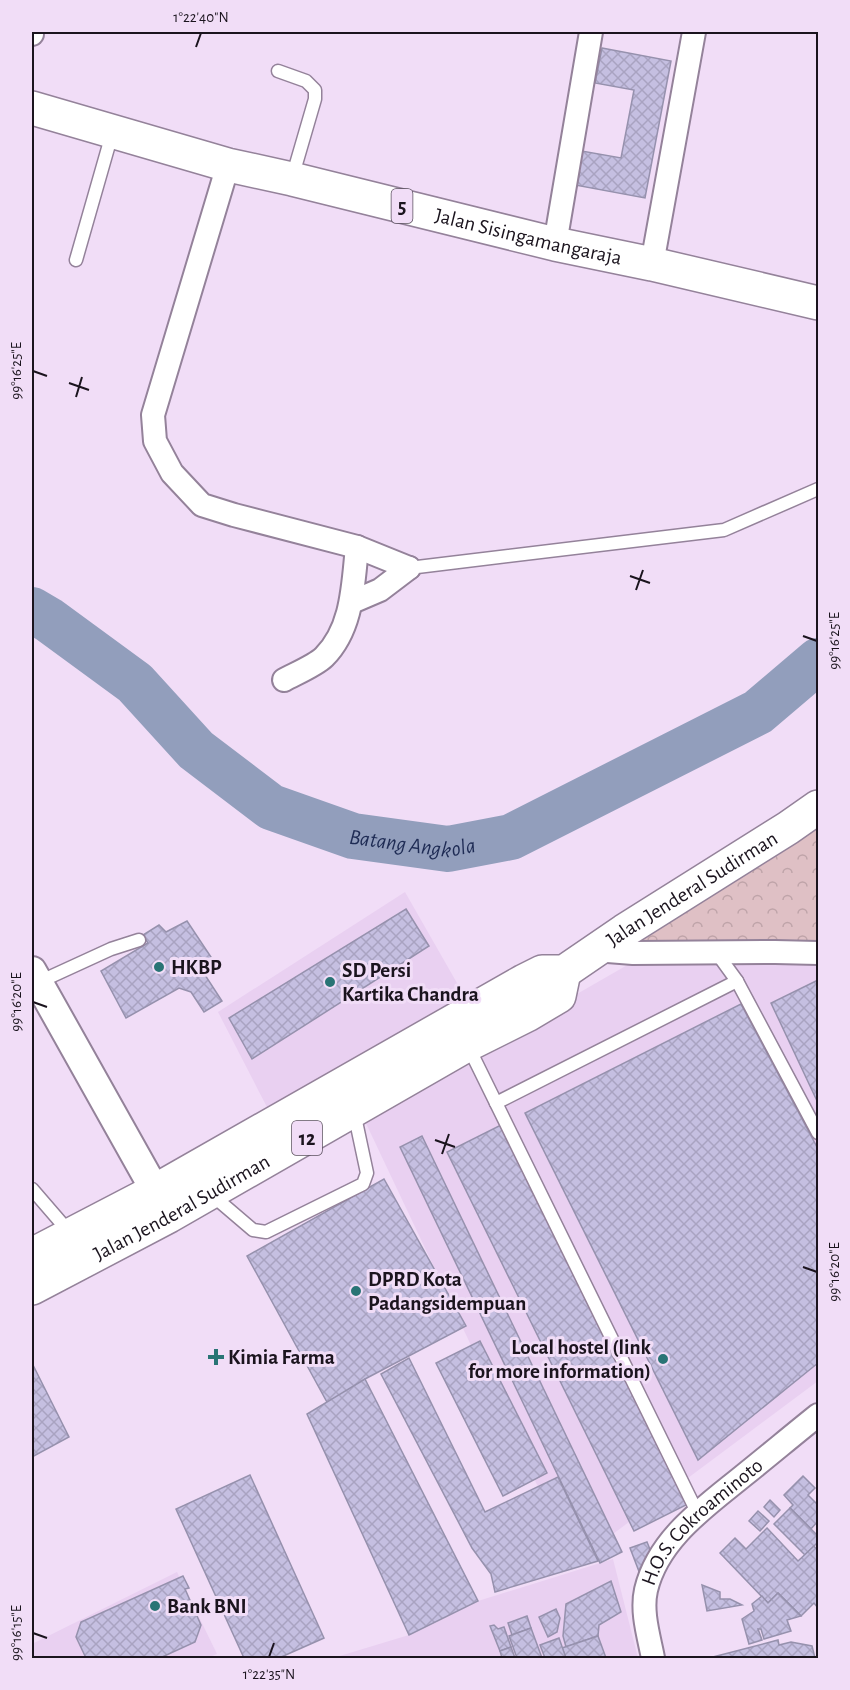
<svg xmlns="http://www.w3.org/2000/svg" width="850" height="1690" viewBox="0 0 850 1690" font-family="'Alegreya Sans',sans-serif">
	<defs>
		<pattern id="park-crowns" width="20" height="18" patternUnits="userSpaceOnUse" patternTransform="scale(1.5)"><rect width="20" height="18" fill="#dfc0c5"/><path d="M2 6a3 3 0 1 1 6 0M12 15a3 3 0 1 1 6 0" fill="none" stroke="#bfa4a9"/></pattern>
		<pattern id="building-cross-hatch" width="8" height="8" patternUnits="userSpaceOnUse" patternTransform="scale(1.5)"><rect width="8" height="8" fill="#c5bfe1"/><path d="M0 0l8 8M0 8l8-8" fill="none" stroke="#a9a3c1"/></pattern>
	</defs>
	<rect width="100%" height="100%" fill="#f1ddf7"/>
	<g fill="#e9d0f1">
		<path d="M405,892l60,105 -196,114 -51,-99z"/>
		<path d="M818,953v428l-244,182 -211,-446 280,-161z"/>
		<path d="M613,1559l25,99h-305l76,-23 69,-34z"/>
		<path d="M177,1572l40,82 -10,4h-175v-14z"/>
	</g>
	<path fill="url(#park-crowns)" d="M818,805v141l-206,-5z"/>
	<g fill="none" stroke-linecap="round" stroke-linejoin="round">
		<path stroke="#929ebc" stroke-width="46" id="s1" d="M32,610l17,10 86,63 61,67 75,57 82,29 95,13 63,-12 247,-125 60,-51"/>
	</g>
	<g fill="url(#building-cross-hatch)" stroke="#9691ad" stroke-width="1.5">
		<path d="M602,48l69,13 -26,137 -70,-13 7,-34 39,7 13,-68 -39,-7z"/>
		<path d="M406,909l23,37 -177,113 -23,-41z"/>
		<path d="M187,921l28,42 -12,9 19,29 -18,11 -13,-20 -12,-4 -53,30 -25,-47 47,-28 -5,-8 16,-10 7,7z"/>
		<path d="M818,980v123l-47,-100z"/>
		<path d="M741,1004l77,145v214l-120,97 -173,-347z"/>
		<path d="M501,1125l187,379 -54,27 -187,-379z"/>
		<path d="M422,1136l200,416 -22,11 -200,-416z"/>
		<path d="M384,1179l82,147 -101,53 -37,25 -81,-148z"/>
		<path d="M480,1341l67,132 -44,23 -67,-133z"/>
		<path d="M409,1358l76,154 73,-35 40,84 -103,31 -4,-18 -19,-26 -91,-174z"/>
		<path d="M32,1363l37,74 -37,20z"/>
		<path d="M365,1379l113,222 -69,34 -102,-221z"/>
		<path d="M250,1475l74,163 -45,20h-35l-68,-149z"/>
		<path d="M803,1476l12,12 -7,7 10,10v16l-7,8 -21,-21 3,-3 -9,-10z"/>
		<path d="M770,1500l10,10 -6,7 -10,-10z"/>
		<path d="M790,1508l28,28v6l-13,13 -31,-31z"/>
		<path d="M758,1511l11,10 -9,10 -11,-10z"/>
		<path d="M767,1528l31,33 16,-15 4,5v57l-4,-5 -13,13 -23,-23 -10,10 -48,-50 15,-15 11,11z"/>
		<path d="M647,1542l7,17 -14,15 -10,-26z"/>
		<path d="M183,1576l6,12 -4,1 16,36 -6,17 -35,16h-74l-10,-21 5,-15z"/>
		<path d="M611,1581l10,31 -22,13 -1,11 -32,11 -3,-11 3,-32z"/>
		<path d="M702,1585l18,7v7h10l12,6 -35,6z"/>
		<path d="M778,1593l23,23 -14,4 4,11 -27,8 -3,-10h-3l4,11 -13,4 -7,-25 12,-8 -2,-7 10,-8 6,7z"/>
		<path d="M556,1609l4,9 -3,14 -9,5 -9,-20z"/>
		<path d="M527,1616l4,12 -19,7 -4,-12z"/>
		<path d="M494,1625l4,4 6,-2 7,20 -11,4 -10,-25z"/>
		<path d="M531,1628l11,30h-25l-8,-22z"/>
		<path d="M598,1636l8,22h-40l-4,-10z"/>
		<path d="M559,1638l7,20h-21l-5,-13z"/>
		<path d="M778,1640l1,5 12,-3 21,4 3,12h-106z"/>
		<path d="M511,1647l4,11h-13l-2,-7z"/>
	</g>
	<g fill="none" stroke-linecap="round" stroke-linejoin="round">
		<defs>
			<g id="service">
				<path d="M278,71l28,10 9,9v9l-23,79"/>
				<path d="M76,260l36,-126"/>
				<path d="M409,568l315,-38 94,-41"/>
				<path d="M716,952l21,29 81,152"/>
				<path d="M39,982l72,-33 28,-9"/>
				<path d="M468,1046l230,468"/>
				<path d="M496,1103l241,-122"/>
				<path d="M32,1189l38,44"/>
				<path d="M212,1195l41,35 13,2 97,-48 4,-11 -13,-61"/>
			</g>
			<g id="minor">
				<path d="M32,34v-2"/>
				<path d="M228,165l-75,250 2,26 17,32 30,32 32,10 123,32 52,21"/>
				<path d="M555,244l36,-212"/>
				<path d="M652,264l42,-232"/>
				<path d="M352,602l28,-12 29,-22"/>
				<path d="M284,680c11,-6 32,-15 40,-23 29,-29 29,-73 33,-110"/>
				<path d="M595,950l38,3 142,-1 43,1"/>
				<path id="s2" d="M653,1658c-4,-21 -12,-46 -7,-68 12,-51 59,-83 97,-114 25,-20 50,-41 75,-61"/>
			</g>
			<path id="tertiary" d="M32,971l134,239"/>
			<g id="trunk">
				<path id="s3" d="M32,108l196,57 64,14 263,65 97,20 166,39"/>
				<path id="s4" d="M32,1255l123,-64 369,-210 18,-9h22l60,-41 164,-103 30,-21"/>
				<path id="s5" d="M32,1288l137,-72 298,-171 60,-30 32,-19 5,-24"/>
			</g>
		</defs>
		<use href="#service" stroke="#94829a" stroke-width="15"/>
		<use href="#minor" stroke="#94829a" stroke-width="26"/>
		<use href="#tertiary" stroke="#94829a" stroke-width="32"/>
		<use href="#trunk" stroke="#94829a" stroke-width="36"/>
		<use href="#service" stroke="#fff" stroke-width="12"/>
		<use href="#minor" stroke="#fff" stroke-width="22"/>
		<use href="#tertiary" stroke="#fff" stroke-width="28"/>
		<use href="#trunk" stroke="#fff" stroke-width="33"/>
	</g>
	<path fill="none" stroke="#1b141e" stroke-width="2" d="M196,47l5,-14M33,371l14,5M69,383l20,7M76,397l6,-20M630,576l20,7M636,590l7,-20M803,636l14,5M33,1002l14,5M435,1140l20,7M442,1154l7,-20M803,1267l14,5M33,1633l14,5M269,1657l5,-14"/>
	<g fill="#297475" stroke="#f1ddf7" stroke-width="2">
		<circle cx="159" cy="967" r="6"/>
		<circle cx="330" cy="982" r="6"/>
		<circle cx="356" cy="1291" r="6"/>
		<path d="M213 1348h6v6h6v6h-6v6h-6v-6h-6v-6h6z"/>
		<circle cx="663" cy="1359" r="6"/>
		<circle cx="155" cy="1606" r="6"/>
	</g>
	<g text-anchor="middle" stroke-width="6" stroke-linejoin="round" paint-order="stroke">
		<g fill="#f1ddf7" stroke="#5b505f" stroke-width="1.5">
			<rect x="391.5" y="189" width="21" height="34" rx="4.5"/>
			<rect x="292" y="1121" width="30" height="34" rx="4.5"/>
		</g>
		<g font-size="20" font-weight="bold" fill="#1b141e">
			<text x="402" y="213">5</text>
			<text x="307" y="1145">12</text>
		</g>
		<g font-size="21" fill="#1b141e" stroke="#f1ddf7">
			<text dy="7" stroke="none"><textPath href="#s3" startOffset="513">Jalan Sisingamangaraja</textPath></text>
			<text dy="7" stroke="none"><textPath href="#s4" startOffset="758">Jalan Jenderal Sudirman</textPath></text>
			<text dy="7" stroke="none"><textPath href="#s5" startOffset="170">Jalan Jenderal Sudirman</textPath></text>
			<text dy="7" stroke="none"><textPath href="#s2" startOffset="159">H.O.S. Cokroaminoto</textPath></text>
		</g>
		<g font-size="21" font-weight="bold" fill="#1b141e" stroke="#f1ddf7" text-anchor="start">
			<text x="171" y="974">HKBP</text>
			<text x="342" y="977">SD Persi<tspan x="342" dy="24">Kartika Chandra</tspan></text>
			<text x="368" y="1286">DPRD Kota<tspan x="368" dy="24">Padangsidempuan</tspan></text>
			<text x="651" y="1354" text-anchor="end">Local hostel (link<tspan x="651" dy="24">for more information)</tspan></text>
			<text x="228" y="1364">Kimia Farma</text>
			<text x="167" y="1613">Bank BNI</text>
		</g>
		<g font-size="22" font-style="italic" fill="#1e2b54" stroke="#f1ddf7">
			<text dy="8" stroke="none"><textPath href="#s1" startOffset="458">Batang Angkola</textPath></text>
		</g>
	</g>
	<rect width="850" height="1690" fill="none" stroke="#f1ddf7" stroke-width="66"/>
	<rect x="33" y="33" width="784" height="1624" fill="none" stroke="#1b141e" stroke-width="2"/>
	<g font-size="15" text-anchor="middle" fill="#1b141e">
		<text x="201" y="22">1°22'40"N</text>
		<text transform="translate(16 371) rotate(-90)" y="5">99°16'25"E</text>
		<text transform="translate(834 641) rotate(-90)" y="5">99°16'25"E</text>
		<text transform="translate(16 1002) rotate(-90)" y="5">99°16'20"E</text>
		<text transform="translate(834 1272) rotate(-90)" y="5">99°16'20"E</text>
		<text transform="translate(16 1633) rotate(-90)" y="5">99°16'15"E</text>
		<text x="269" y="1679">1°22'35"N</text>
	</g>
</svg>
